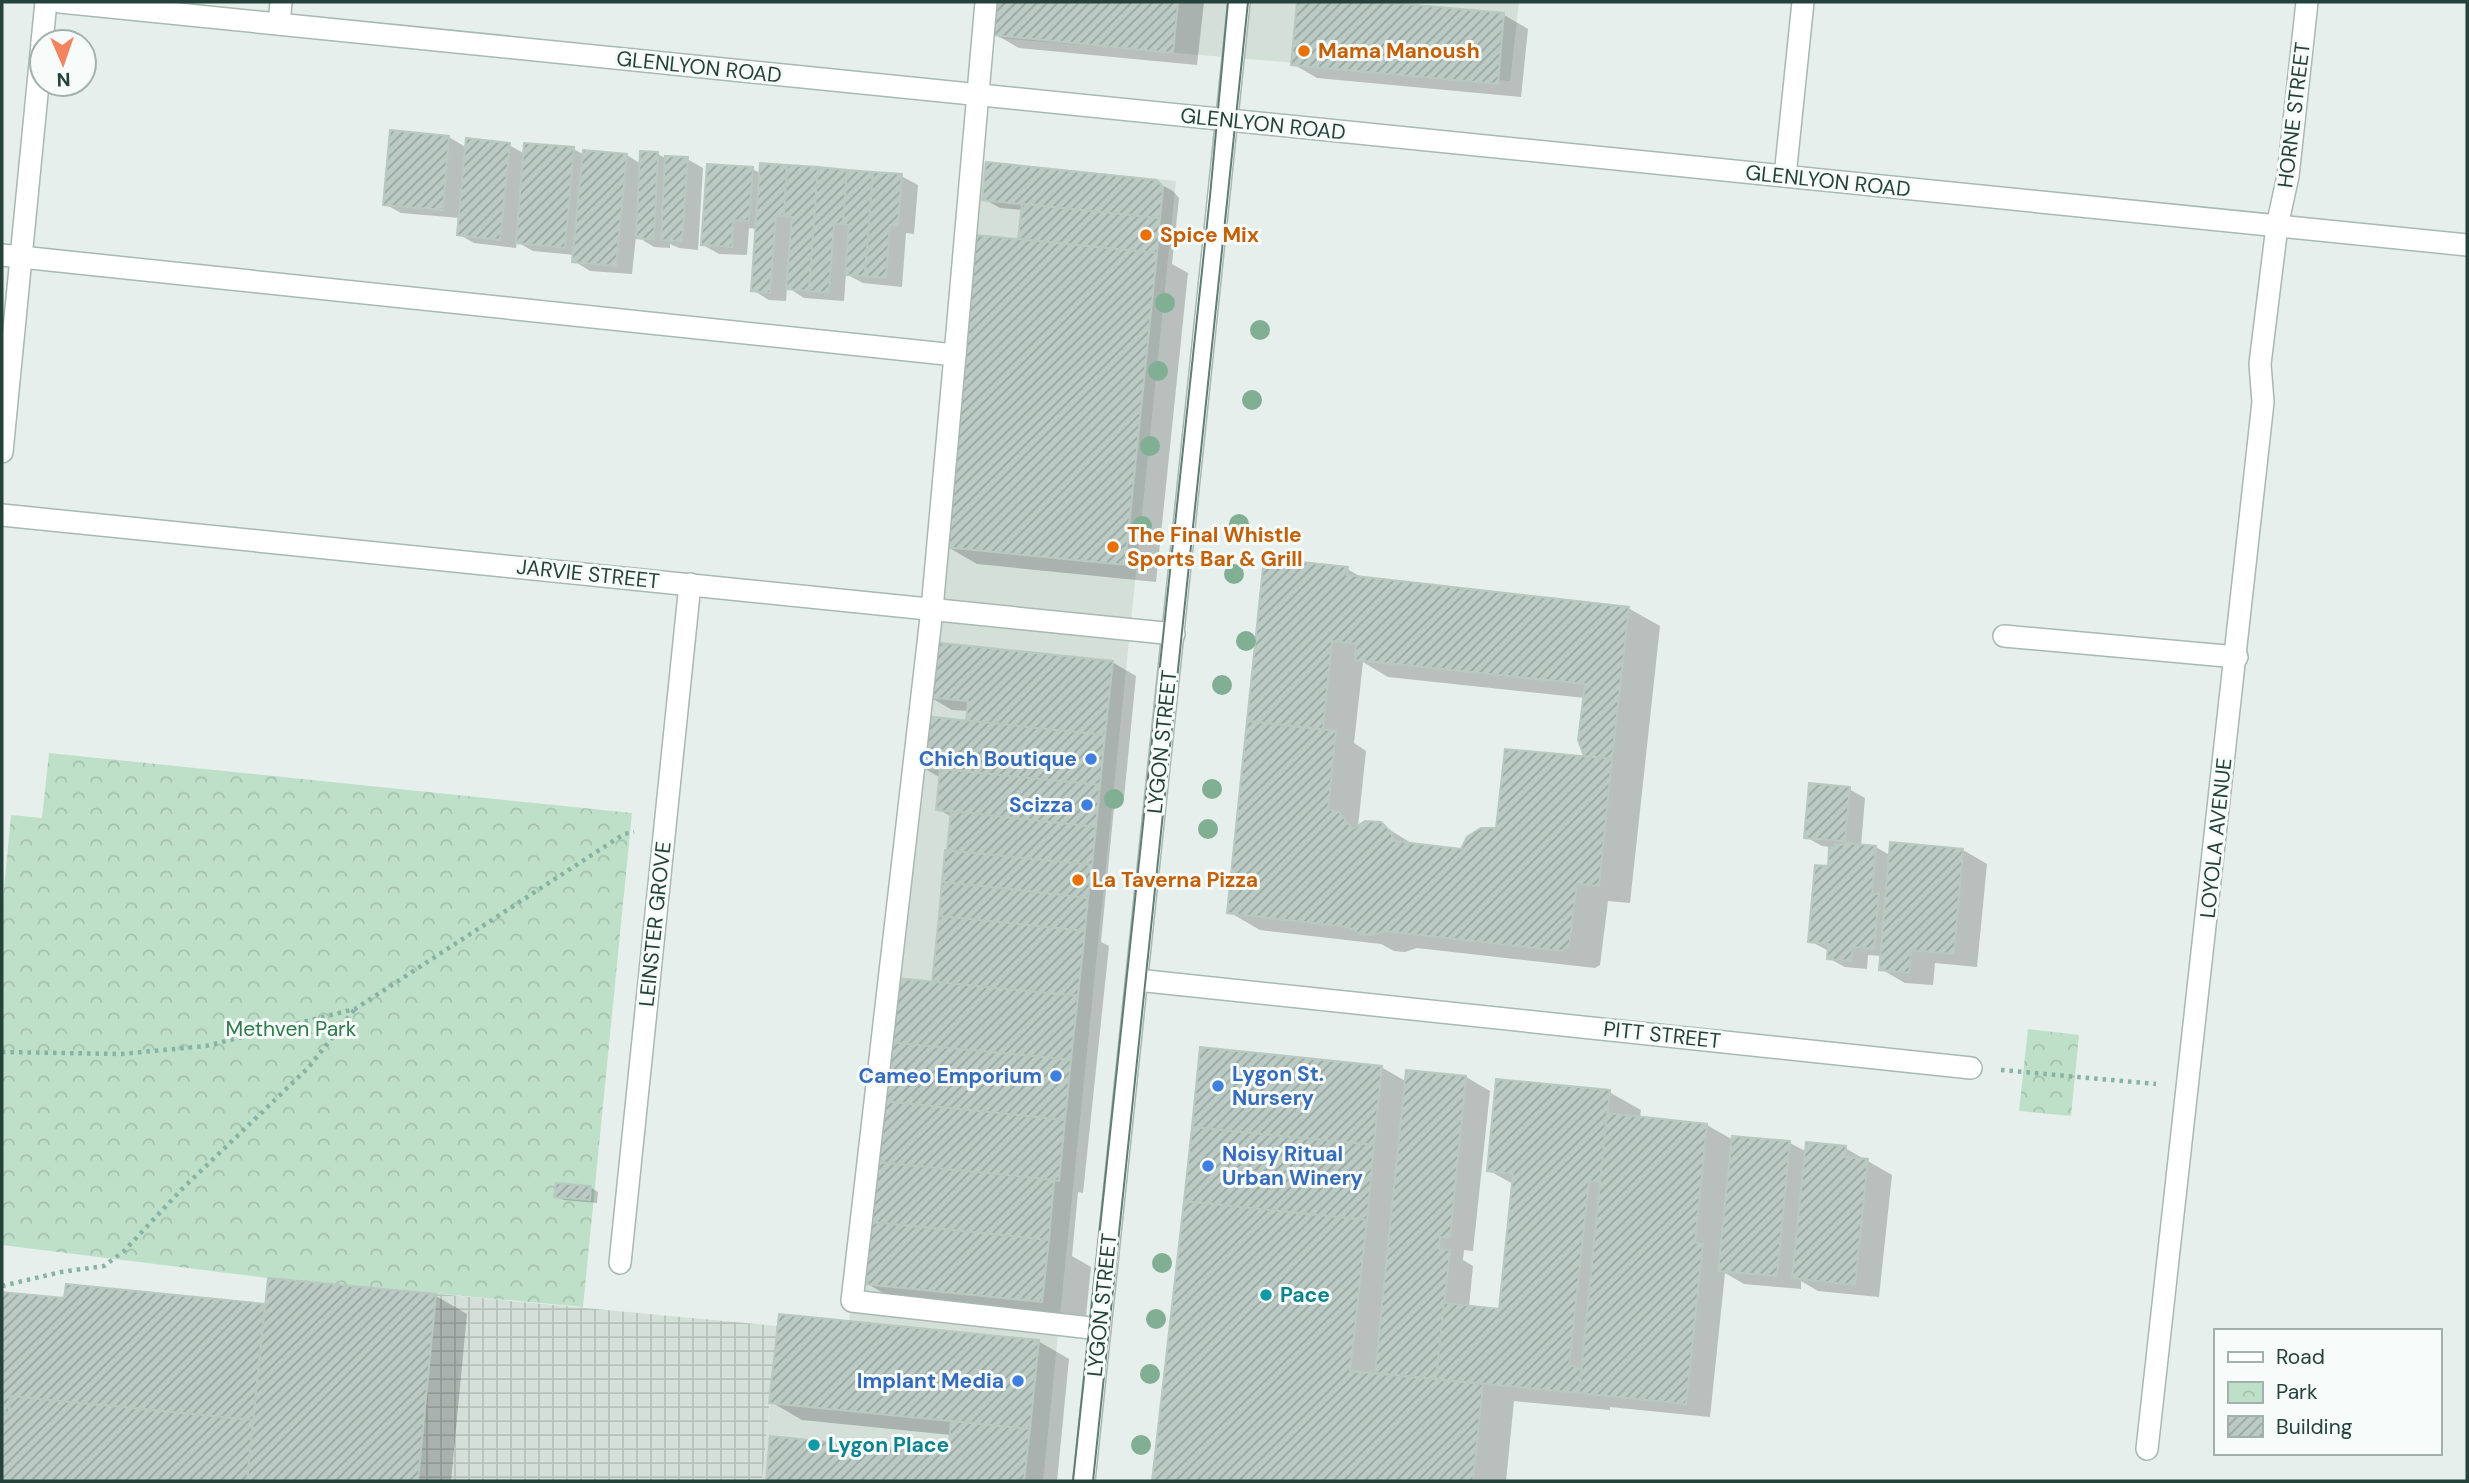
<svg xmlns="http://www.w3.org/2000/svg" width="2469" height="1483" viewBox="0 0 2469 1483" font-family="'DM Sans',sans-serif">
	<defs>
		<pattern id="industrial-grid" width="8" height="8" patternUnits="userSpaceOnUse" patternTransform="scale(1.75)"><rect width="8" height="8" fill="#d4dfda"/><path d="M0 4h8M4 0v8" fill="none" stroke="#b6c1bc"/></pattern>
		<pattern id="park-crowns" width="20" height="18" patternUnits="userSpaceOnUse" patternTransform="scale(1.75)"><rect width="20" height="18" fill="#bfe0c8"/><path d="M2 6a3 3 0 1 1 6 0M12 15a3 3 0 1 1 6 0" fill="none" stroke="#a4c1ad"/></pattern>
		<pattern id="building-hatch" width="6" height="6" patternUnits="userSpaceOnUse" patternTransform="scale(1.75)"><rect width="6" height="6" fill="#bbcac4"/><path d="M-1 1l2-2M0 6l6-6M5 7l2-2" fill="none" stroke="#98a6a0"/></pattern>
	</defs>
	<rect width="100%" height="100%" fill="#e6efeb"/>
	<g fill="#d4dfda">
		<path d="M1001,2h518l-9,79 -512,-43z"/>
		<path d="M972,160l204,21 -133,1300h-281l17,-167 70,7 83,-712z"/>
	</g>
	<path fill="url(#industrial-grid)" d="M268,1278l509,48 -15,155h-515z"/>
	<g fill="url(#park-crowns)">
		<path d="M49,753l583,60 -49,494 -315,-29 -266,-33v-334l9,-96 31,3z"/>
		<path d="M2028,1029l51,6 -8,81 -52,-5z"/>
	</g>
	<g fill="#0003" fill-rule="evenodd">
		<path d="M998,2h206l-7,63 -178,-17 -24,-14z"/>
		<path d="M1298,2h64l142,13 24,14 -7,68 -204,-19 -24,-14z"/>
		<path d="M449,137l18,11 42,-3 16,9 49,-5 10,6h43l14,9 17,-10 9,5h20l16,9 -5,82 -19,-2 -9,-4v4l-16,-1 -18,-11 -4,38 -42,-3 -16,-10 1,-6 -42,-4 -16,-9 -1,6 -42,-5 -16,-9 2,-16 -59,-5 -16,-9z"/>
		<path d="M753,169l8,5 140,2 17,9 -4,49 -8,-1 -4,54 -39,-4 -17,-9 -2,27 -40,-3 -17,-11 -1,14 -17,-1 -16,-10 4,-61 -8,-1 -2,27 -28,-1 -16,-9z"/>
		<path d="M1156,182l17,9 6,7 -7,66 16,9 -32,309 -179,-18 -31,-18 74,-305 3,-31 -23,-2 -16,-9z"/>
		<path d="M1265,560l82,9 18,10 263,29 32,18 -30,277 -22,-2 -8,64 -5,3 -178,-20 -12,4 -11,-1 -13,-7 -121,-14 -31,-18zM1363,662l25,15 197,21 -5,42 6,18 -88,72 -36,21 -46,-5 -36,-22 -22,3 8,-76 -12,-8z"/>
		<path d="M1112,662l24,14 -12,122 -9,-1 -14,145 8,4 -26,247 -5,-1 -6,64 19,11 -6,59 -176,-18 -43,-25 67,-299 19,-167 -14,-8 3,-31 -21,-12 48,-43 1,-12 -17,-1 -24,-14z"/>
		<path d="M1849,789l16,9 -4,48 15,1 15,9 72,-6 24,14 -10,103 -42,-4 -2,22 -28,-2 -24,-14 1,-13 -14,-1 -1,14 -22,-2 -17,-9 1,-7 -19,-10 19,-73 2,-21 -9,-1 -16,-9z"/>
		<path d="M1381,1067l26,15 59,-5 24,14 -17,160 -9,-1 -1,10 10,6 -4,41 32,4 12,-127 -25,-14 121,-78 32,18 -1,8 67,7 26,15v-2l57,5 17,9 38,-4 47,27 -13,122 -61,-6 -17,-10v8l-57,-5 -19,-11 -15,144 -100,-10v3l-96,-9 -8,80h-353l32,-278z"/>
		<path d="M590,1187l8,5 -1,11 -33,-3 -8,-4z"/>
		<path d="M269,1280l167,16 31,18 -16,167h-449v-187l64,6 2,-14 199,20z"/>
		<path d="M1038,1341l31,18 -12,122h-289l4,-43 177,18 2,-21 -149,-15 -31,-18z"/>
	</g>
	<g fill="url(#building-hatch)" stroke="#b8c9c2" stroke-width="2">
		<path d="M996,2h182l-5,51 -180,-18z"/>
		<path d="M1297,2h86l121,11 -6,71 -207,-19z"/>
		<path d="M390,130l59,6 -6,74 -60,-5z"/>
		<path d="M466,138l44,5 -10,97 -43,-5z"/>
		<path d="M524,143l50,4 -9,101 -49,-5z"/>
		<path d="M583,150l44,4 -11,112 -44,-4z"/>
		<path d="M640,151l18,1 -4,88 -18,-2z"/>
		<path d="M665,156l23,1 -6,84 -21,-1z"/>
		<path d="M986,162l171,18 6,7 -3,31 -178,-18z"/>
		<path d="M760,163l27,2 -3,51 -8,-1 -6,78 -19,-2z"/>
		<path d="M707,164l46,3 -4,54 -16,-1 -1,27 -31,-2z"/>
		<path d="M787,165l31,2 -9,124 -23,-2 6,-72 -8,-1z"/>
		<path d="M818,167l29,3 -4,54 -9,-1 -5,70 -20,-2z"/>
		<path d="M847,170l26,2 -8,104 -20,-1 4,-50 -6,-1z"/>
		<path d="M873,172l29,2 -4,52 -8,-1 -4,53 -21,-2z"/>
		<path d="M1022,204l138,14 -3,35 -139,-14z"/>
		<path d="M976,235l181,18 -32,312 -181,-18z"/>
		<path d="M1264,558l84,9 -1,8 282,32 -17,152 -28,-3 -6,-16 7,-56 -230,-24 1,-16 -24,-3 -9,88 -76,-8z"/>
		<path d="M932,642l181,19 -8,74 -139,-14 2,-20 -42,-4z"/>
		<path d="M924,716l181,19 -5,50 -182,-18z"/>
		<path d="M1247,721l89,10 -8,79 10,1 15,18 12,-8 16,1 10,10 3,9 67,8 6,-12 14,-9h15l9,-79 107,10 -13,127 -22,-2 -8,63 -7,4 -177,-20 -12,4 -13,-1 -12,-7 -121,-14z"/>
		<path d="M940,769l160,16 -4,42 -160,-17z"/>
		<path d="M1809,783l41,4 -5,54 -41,-3z"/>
		<path d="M951,811l145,16 -4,38 -145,-15z"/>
		<path d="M1890,842l73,7 -9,105 -43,-4 -2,23 -30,-3z"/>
		<path d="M1846,843l30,3 -4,48h7l-5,55 -21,-2 -2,14 -24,-2 1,-15 -20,-2 7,-77 13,1 1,-19 6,1v-4l11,1z"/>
		<path d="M945,850l147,15 -4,33 -146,-16z"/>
		<path d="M942,882l146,16 -3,33 -146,-15z"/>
		<path d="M939,916l146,15 -7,65 -146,-14z"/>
		<path d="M896,978l182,18 -7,64 -182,-18z"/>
		<path d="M889,1042l182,18 -6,60 -182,-19z"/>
		<path d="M1200,1047l182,19 -8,79 -182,-18z"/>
		<path d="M1406,1070l60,6 -16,162 -10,-1 -1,12 11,1 -14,129 -61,-6z"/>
		<path d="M1496,1079l114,11 -9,92 -12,-1 -20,185 12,1 -2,26 -143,-14 8,-76 55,6 14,-135 -26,-3z"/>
		<path d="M883,1101l182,19 -6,61 -182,-19z"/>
		<path d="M1607,1113l100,11 -12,119 8,1 -17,160 -107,-11z"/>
		<path d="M1192,1127l182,18 -7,75 -183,-19z"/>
		<path d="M1732,1136l58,5 -13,135 -59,-5z"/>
		<path d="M1806,1142l40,4 -1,11 23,2 -13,126 -63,-7z"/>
		<path d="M877,1162l177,18 -5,60 -178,-18z"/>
		<path d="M556,1183l35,3 -1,14 -36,-3z"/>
		<path d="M1184,1201l183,19 -17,151 133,13 -10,97h-321z"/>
		<path d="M871,1222l178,18 -7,62 -178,-18z"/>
		<path d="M268,1278l168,16 -18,187h-171z"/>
		<path d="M66,1284l199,20 -12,116 -243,-24 -1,17 -7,-1v-120l62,6z"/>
		<path d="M779,1314l260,26 -9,89 -261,-26z"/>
		<path d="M10,1396l243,24 -6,61h-245v-69l7,1z"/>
		<path d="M951,1421l79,8 -6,52h-258l4,-45 178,18z"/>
	</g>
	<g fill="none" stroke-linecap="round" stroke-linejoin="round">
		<defs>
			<g id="minor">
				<path d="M60,2l2407,243"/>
				<path d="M279,24l2,-22"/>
				<path d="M42,42l4,-40"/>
				<path d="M1785,176l18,-174"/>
				<path d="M2,255l953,100 -23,254 -80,692 248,28"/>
				<path d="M955,355l31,-353"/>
				<path d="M2,452l40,-409"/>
				<path d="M2,515l1172,119"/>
				<path d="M2004,636l233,21"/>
				<path d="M1137,980l834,88"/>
				<path d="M620,1263l70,-679"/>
				<path d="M2147,1449l116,-1047 -3,-38 17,-138 11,-50 19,-174"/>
				<path d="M1084,1481l155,-1479"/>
			</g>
		</defs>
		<use href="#minor" stroke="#a8b8b2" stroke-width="24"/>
		<g stroke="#86b3a5" stroke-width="4.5" stroke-dasharray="3.5 5" stroke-linecap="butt">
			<path d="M2,1052l119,2 85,-8 149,-37 269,-175 10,-2"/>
			<path d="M2001,1070l155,14"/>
			<path d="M2,1286l59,-14 43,-6 20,-15 59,-63 125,-120 47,-59"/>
		</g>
		<use href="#minor" stroke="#fff" stroke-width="21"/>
		<g stroke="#5f7d75" stroke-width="2">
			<path d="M1073,1481l137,-1285 18,-194"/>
			<path d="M1093,1481l155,-1479"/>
		</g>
	</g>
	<g fill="#80af93">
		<circle cx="1165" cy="303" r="10"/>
		<circle cx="1260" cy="330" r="10"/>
		<circle cx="1158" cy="371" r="10"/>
		<circle cx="1252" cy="400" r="10"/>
		<circle cx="1150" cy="446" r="10"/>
		<circle cx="1239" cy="524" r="10"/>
		<circle cx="1142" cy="526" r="10"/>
		<circle cx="1234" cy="574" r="10"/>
		<circle cx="1246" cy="641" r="10"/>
		<circle cx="1222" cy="685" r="10"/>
		<circle cx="1212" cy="789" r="10"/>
		<circle cx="1114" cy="799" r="10"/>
		<circle cx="1208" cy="829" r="10"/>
		<circle cx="1162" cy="1263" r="10"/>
		<circle cx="1156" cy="1319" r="10"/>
		<circle cx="1150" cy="1374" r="10"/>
		<circle cx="1141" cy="1445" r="10"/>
	</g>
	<g fill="#e8710a" stroke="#f7fbf9" stroke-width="2.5">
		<circle cx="1304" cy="51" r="7"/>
		<circle cx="1146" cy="235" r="7"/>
		<circle cx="1113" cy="547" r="7"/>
		<circle cx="1078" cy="880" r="7"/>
	</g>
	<g fill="#3f7fe0" stroke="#f7fbf9" stroke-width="2.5">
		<circle cx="1091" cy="759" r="7"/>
		<circle cx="1087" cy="805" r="7"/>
		<circle cx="1056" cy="1076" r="7"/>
		<circle cx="1218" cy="1086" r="7"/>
		<circle cx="1208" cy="1166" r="7"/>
		<circle cx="1018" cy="1381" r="7"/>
	</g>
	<g fill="#0f9aa8" stroke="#f7fbf9" stroke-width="2.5">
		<circle cx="1266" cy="1295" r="7"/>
		<circle cx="814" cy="1445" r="7"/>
	</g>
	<g text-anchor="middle" stroke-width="6" stroke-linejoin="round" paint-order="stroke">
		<g font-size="21" font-weight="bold" fill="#c56008" stroke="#f7fbf9" text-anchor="start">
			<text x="1318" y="58">Mama Manoush</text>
			<text x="1160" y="242">Spice Mix</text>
			<text x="1127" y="542">The Final Whistle<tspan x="1127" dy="24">Sports Bar &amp; Grill</tspan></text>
			<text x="1092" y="887">La Taverna Pizza</text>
		</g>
		<g font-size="21" fill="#24423a" stroke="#f7fbf9">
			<text transform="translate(699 67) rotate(6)" y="7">GLENLYON ROAD</text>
			<text transform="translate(2294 115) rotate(-83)" y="7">HORNE STREET</text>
			<text transform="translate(1263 124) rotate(6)" y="7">GLENLYON ROAD</text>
			<text transform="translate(1828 181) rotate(6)" y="7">GLENLYON ROAD</text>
			<text transform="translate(588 574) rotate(6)" y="7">JARVIE STREET</text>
			<text transform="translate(1162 742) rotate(-84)" y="7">LYGON STREET</text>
			<text transform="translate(2216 838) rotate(-84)" y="7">LOYOLA AVENUE</text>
			<text transform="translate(655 924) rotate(-84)" y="7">LEINSTER GROVE</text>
			<text transform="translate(1662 1035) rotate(6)" y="7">PITT STREET</text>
			<text transform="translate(1102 1305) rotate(-84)" y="7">LYGON STREET</text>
		</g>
		<g font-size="21" font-weight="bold" fill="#366cbe" stroke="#f7fbf9" text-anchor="end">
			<text x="1077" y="766">Chich Boutique</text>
			<text x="1073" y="812">Scizza</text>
			<text x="1232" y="1081" text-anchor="start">Lygon St.<tspan x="1232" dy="24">Nursery</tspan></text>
			<text x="1042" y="1083">Cameo Emporium</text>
			<text x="1222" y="1161" text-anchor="start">Noisy Ritual<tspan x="1222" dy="24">Urban Winery</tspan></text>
			<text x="1004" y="1388">Implant Media</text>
		</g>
		<g font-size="21" fill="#2d7a4b" stroke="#f7fbf9">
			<text x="291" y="1036">Methven Park</text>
		</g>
		<g font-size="21" font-weight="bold" fill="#0d838f" stroke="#f7fbf9" text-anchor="start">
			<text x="1280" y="1302">Pace</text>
			<text x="828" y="1452">Lygon Place</text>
		</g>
	</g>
	<rect width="2469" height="1483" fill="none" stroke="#24423a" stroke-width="7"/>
	<rect x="2214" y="1329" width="228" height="126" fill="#f7fbf9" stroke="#a3b1ad" stroke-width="2"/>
	<rect x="2228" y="1352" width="35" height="10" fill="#ffffff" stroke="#a3b1ad" stroke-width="2"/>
	<text x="2276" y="1364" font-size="21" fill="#24423a">Road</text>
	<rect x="2228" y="1382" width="35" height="21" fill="url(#park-crowns)" stroke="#a3b1ad" stroke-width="2"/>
	<text x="2276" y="1399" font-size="21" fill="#24423a">Park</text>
	<rect x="2228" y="1416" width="35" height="21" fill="url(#building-hatch)" stroke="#a3b1ad" stroke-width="2"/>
	<text x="2276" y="1434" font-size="21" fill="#24423a">Building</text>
	<g transform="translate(63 63) rotate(178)"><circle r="33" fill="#f7fbf9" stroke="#a3b1ad" stroke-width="2"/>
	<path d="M0-5L12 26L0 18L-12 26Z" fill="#f4845f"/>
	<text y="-10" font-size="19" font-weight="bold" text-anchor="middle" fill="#24423a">N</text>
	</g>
</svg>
